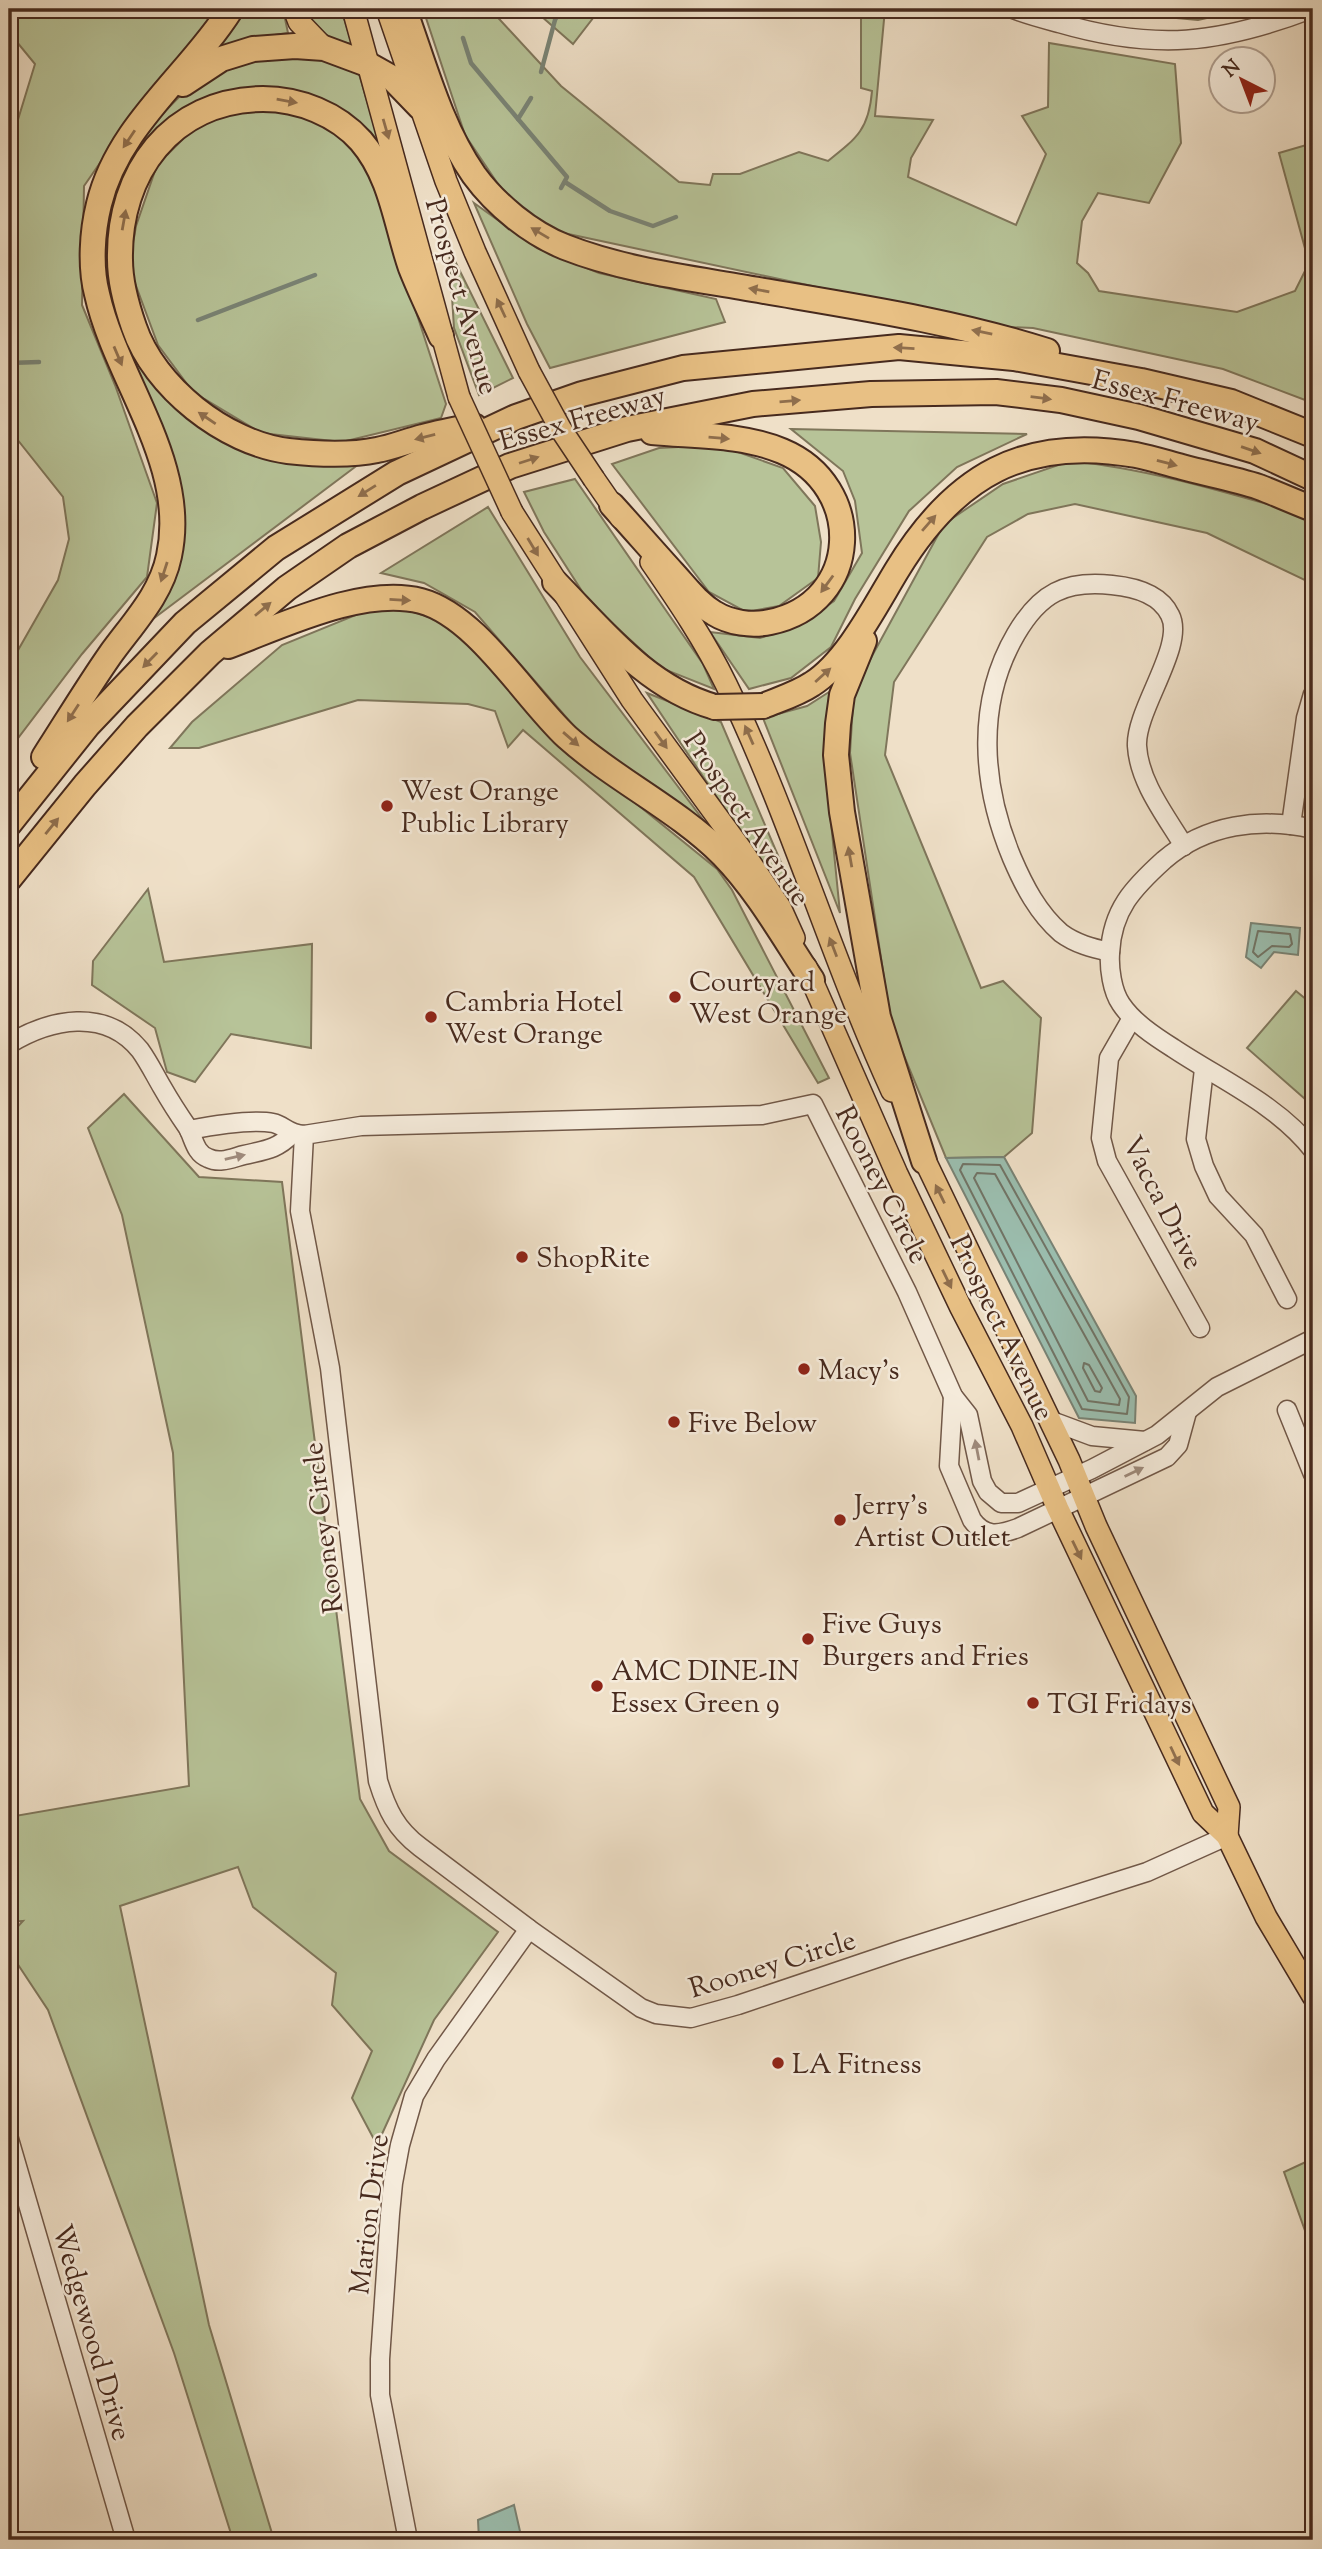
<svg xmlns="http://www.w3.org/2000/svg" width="1322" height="2549" viewBox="0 0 1322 2549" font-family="'Sorts Mill Goudy',serif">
	<rect width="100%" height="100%" fill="#efe0c8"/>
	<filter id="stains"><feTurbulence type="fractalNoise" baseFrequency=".00286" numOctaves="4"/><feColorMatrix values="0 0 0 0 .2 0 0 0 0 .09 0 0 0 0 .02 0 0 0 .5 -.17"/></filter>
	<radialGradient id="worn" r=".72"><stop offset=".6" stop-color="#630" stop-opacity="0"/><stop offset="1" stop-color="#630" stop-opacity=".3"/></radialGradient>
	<g fill="#b7c398" stroke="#7f765b" stroke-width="2">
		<path d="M9,9h213l-75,86 -63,91 -2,119 33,80 42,118 -10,74 -65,77 -73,96v-84l49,-86 11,-41 -6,-42 -54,-68v-280l26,-85 -23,-28 -3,1z"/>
		<path d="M241,9h42l5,24 -34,5 -49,19z"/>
		<path d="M304,9h37l11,35c-27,-5 -38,-10 -48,-35z"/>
		<path d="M423,9h67l71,77 118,96 31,3 3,-11h27l59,-22 29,9c29,-23 41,-32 44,-70l-11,-3v-79h24l-10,107 58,4 -22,38 -3,19 108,48 30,-71 -24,-38 26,-9 1,-64 126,21 6,79 -32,60 -51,-10 -16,28 -5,42 11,10 11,18 138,21 58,-21 14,-28 -30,-110 34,-10v260l-90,-34 -190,-41 -50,-2 -3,-4 -435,-93 -45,-42 -35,-52z"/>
		<path d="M533,9h67l-27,35z"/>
		<path d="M1078,9h169l-49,11z"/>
		<path d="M294,55l60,12 5,7 25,84 -45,-48 -62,-23 -69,11 -57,39 -20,9 51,-52 53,-29z"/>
		<path d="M244,106l62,4 52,38 28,71 60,185 -5,14 -99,24 -81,-9 -68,-41 -35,-47 -29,-78 7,-41 21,-61 36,-36z"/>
		<path d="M474,203l63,45 62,25 117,26 9,23 -175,46 -23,-44z"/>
		<path d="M449,249l64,129 -34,17 -25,-67z"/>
		<path d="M128,352l66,71 165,41 -218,164 38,-72z"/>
		<path d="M791,429l236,5 -70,33 -48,44 -54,88 -24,48 -40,31 -42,11 -39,-57 50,6 39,-13 35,-24 28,-48 -7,-52 -12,-30z"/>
		<path d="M718,445l65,23 32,38 6,36 -3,36 -39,28 -33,6 -37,-20 -97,-128 47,-16z"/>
		<path d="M1070,461c82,8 164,34 243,56v67l-106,-51 -132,-29 -47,10 -41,23 -93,145 -9,73 96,233 22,-7 38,37 -9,115 -28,24 -58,1 -55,-134 -41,-271 4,-64 90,-165 59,-40z"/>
		<path d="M575,479l128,185 11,25 -53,-21 -72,-66 -45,-70 -20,-40z"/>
		<path d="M488,507l92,150 124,164 -119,-82 -110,-127 -51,-29 -43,-10z"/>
		<path d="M385,603l66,21 124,130 142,115 15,21 97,188 -11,5 -124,-206 -171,-147 -15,17 -13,-36 -27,-7 -110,-4 -159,48h-29l22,-26 90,-77z"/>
		<path d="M829,692l-3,80 14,141 -77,-195 44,-12z"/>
		<path d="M647,693l74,29 70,164 -32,-26z"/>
		<path d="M148,889l16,73 148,-18 -1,104 -80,-14 -36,48 -28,-10 -12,-44 -63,-43 1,-24z"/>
		<path d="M1296,991l17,14v101l-66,-58z"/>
		<path d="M124,1094l75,83 83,5 78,617 29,52 109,81 -64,88 -57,125 -25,-47 20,-47 -40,-46 4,-32 -83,-66 -15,-40 -118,39 89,419 65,215h-41l-59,-187 -126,-343 -39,-59v-15l14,-15 -14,1v-105l180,-31 -16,-333 -51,-238 -34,-87z"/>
		<path d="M1310,2160l3,3v90l-29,-81z"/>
	</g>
	<g fill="#9bbeaf" stroke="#798375" stroke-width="2">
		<path d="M1251,923l49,5 -2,27 -24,-3 -13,16 -15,-11z"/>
		<path d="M1004,1157l132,239 -1,27 -56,-5 -133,-260z"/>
		<path d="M514,2505l8,35h-43l-1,-20z"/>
	</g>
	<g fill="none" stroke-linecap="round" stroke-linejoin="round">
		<g stroke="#717466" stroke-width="2">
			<path d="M1258,931l32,3 2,10 -3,3 -17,-1 -14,11 -5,-5z"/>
			<path d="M963,1164l37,1 129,232 -2,17 -45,-5 -122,-239z"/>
			<path d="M977,1173l18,1 125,225 -1,6 -31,-4 -114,-223z"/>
			<path d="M1084,1363l5,2 13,23 -2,4 -5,-1 -12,-23z"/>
		</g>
		<g stroke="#798375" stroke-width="4.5">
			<path d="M463,38l8,25 47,56"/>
			<path d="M541,72l14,-52 6,-11"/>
			<path d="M531,98l-13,21 49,58 -6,11"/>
			<path d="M565,182l45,29 43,15 23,-9"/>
			<path d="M198,320l117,-45"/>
			<path d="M9,363l30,-1"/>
		</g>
		<defs>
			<g id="minor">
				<path d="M1013,9c15,6 31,10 46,14 96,28 160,21 252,-14"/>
				<path d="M1291,825l15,-107 7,-24"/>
				<path d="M1313,829c-53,-12 -107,-5 -149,31 -31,28 -52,50 -54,93 -1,15 2,38 11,51 12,18 33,32 52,44 48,32 104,56 140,102"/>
				<path d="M1110,952c-18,-4 -34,-8 -49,-19 -23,-20 -37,-47 -49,-75 -30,-72 -37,-154 4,-224 24,-41 49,-54 96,-49 21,2 48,9 58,30 16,30 -35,95 -33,131 2,36 29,70 47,100"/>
				<path d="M1132,1018l-23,40 -8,80 6,23 93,167"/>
				<path d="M9,1044c41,-25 96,-37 131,6 8,11 15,25 22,37 8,14 17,28 26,41 6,11 7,25 20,30 12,6 24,0 36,-3 21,-5 32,-5 48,-21"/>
				<path d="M1204,1069l-8,70 8,27 14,30 36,39 33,64"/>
				<path d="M189,1130c21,-4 63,-11 84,-7 11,2 14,11 31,12"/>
				<path d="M953,1396l-4,70 23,54c13,18 27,15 46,8l149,-71 11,-12 9,-33"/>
				<path d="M1287,1410l26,64"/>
				<path d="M1049,1420l43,16 53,5"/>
				<path d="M1227,1836l-80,36 -246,78 -163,55 -47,13 -35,-4 -15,-6 -112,-79 -109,-82c-24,-18 -33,-37 -42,-66l-48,-413 -30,-157 4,-76 57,-9 401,-11 51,-11 94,188 46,104 15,19 14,66 6,11 13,11h17l74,-34 65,-34 60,-48 96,-48"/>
				<path d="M9,2139l117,401"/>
				<path d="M408,2540l-28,-145v-36l10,-145 3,-31 7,-38 14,-49 22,-37 93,-130"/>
			</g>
			<g id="major">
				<path d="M294,9l5,13 25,26"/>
				<path d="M353,9l106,388"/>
				<path d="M387,9l59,172 29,71 54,119"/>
				<path d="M594,479l27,39"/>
				<path d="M512,512l120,188 111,152 37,55 14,31"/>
				<path d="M651,562c27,39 54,79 75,122 64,132 105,274 166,407"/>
				<path d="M806,967l91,207 64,134 61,118 36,83 145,304 24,23 39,81 47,79"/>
				<path d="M918,1146l151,314 27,66 133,281 -2,29"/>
			</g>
			<g id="highway">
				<path d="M404,9c20,55 36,117 70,166 22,30 56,58 91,72 56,22 117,30 176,40 103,18 206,32 306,64"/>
				<path d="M183,84l38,-25 32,-10 42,-3 29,2 43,16 25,14 28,29"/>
				<path d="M441,336c-10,-23 -21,-45 -30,-68 -15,-43 -19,-91 -50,-127 -24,-27 -62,-42 -98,-42 -92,1 -145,74 -143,161 0,22 7,47 14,67 20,60 91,116 154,124 28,3 61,5 89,-1 16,-3 30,-9 46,-13 17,-5 34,-8 51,-11"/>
				<path d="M612,505c20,22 40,45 60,67 13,14 25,31 42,41 16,10 38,13 56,9 92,-19 96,-136 12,-171 -40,-17 -88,-15 -130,-19"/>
				<path d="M555,582c48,49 92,106 160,125"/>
				<path d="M864,641l-22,54 -4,29 -2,31 6,57 36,205 46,144"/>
				<path d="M228,646c54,-20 135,-60 193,-45 56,15 104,97 146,136 48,43 110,72 156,118 35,36 61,83 89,125"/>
				<path d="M763,706c17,-7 34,-12 49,-22 35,-22 63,-78 85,-114 57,-94 127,-135 239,-115 15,3 31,8 46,12 26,7 52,12 77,20 18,7 36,15 54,22"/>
				<path d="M44,757c22,-34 43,-69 66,-102 23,-32 51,-60 59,-99 20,-92 -53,-176 -72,-262 -7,-27 -5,-62 2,-90 19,-79 90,-129 132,-195"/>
				<path d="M9,824l79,-99 97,-102 91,-75 121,-75 119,-56 66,-23 101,-26 216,-21 115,11 127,23 90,21 82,33"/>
				<path d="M9,879l76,-94 52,-59 73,-73 77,-65 61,-42 74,-39 88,-41 117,-37 126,-25 118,-10 125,-2 65,8 78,17 116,34 58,27"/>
			</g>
		</defs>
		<use href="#minor" stroke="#715848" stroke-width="21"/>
		<use href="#major" stroke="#472a1e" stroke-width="24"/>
		<use href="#highway" stroke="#472a1e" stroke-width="28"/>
		<use href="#minor" stroke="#f5ebdb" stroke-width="18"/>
		<use href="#major" stroke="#e8c084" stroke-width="21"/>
		<use href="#highway" stroke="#e8c084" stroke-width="24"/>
		<defs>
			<g id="major-bridge">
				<path d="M529,371l31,57 34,51"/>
				<path d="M459,397l53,115"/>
			</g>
			<path id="highway-bridge" d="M715,707l48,-1"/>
		</defs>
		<use href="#major-bridge" stroke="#472a1e" stroke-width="24" stroke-linecap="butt"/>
		<use href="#highway-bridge" stroke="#472a1e" stroke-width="28" stroke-linecap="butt"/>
		<use href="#major-bridge" stroke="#e8c084" stroke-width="21"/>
		<use href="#highway-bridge" stroke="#e8c084" stroke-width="24"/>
	</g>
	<defs><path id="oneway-solid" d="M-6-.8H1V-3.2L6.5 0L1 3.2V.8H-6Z" transform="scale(1.75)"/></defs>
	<g fill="#8f6e4c">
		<use href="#oneway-solid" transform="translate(287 101) rotate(10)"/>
		<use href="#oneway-solid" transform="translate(386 129) rotate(74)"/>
		<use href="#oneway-solid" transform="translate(129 139) rotate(124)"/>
		<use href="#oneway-solid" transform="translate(124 220) rotate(-80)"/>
		<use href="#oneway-solid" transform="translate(540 233) rotate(-149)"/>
		<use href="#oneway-solid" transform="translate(759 290) rotate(-170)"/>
		<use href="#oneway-solid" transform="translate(501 308) rotate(-115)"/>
		<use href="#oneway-solid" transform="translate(982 332) rotate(-168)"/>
		<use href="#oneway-solid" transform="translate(904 348) rotate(-177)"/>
		<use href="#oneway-solid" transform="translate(118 356) rotate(67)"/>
		<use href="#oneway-solid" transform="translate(1041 398) rotate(7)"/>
		<use href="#oneway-solid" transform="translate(790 401) rotate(-5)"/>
		<use href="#oneway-solid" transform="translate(207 418) rotate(-146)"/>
		<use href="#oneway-solid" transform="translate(425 437) rotate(166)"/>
		<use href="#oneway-solid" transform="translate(719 438) rotate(5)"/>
		<use href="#oneway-solid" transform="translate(1251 450) rotate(19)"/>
		<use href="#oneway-solid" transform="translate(529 460) rotate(-18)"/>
		<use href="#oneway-solid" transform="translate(1167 463) rotate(15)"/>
		<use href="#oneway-solid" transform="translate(367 491) rotate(148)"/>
		<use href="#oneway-solid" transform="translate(929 523) rotate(-49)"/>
		<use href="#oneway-solid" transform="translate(533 547) rotate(59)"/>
		<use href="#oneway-solid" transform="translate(164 572) rotate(108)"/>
		<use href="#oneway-solid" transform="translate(827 584) rotate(126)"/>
		<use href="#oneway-solid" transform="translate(400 600) rotate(3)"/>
		<use href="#oneway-solid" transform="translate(263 609) rotate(-40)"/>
		<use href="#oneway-solid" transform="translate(150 660) rotate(134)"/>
		<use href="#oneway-solid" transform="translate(823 675) rotate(-42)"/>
		<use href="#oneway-solid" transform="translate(73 713) rotate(123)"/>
		<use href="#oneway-solid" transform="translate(749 735) rotate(-114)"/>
		<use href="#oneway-solid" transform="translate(571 739) rotate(41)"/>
		<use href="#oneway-solid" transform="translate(661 740) rotate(54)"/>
		<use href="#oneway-solid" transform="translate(52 826) rotate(-51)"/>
		<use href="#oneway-solid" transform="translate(850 857) rotate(-100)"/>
		<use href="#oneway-solid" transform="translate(833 947) rotate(-111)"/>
		<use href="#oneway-solid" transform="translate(940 1194) rotate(-116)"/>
		<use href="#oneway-solid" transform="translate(947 1279) rotate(64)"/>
		<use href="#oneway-solid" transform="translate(1077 1550) rotate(64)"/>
		<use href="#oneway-solid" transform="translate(1175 1756) rotate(65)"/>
	</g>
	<g fill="#9e8a7c">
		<use href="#oneway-solid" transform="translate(235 1157) rotate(-13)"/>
		<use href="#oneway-solid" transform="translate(977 1450) rotate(-101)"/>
		<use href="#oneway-solid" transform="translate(1134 1472) rotate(-26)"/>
	</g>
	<g fill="#8f2418" stroke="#f5ebdb" stroke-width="2.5">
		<circle cx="387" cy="806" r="7"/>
		<circle cx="675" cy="997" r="7"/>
		<circle cx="431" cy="1017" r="7"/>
		<circle cx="522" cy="1257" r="7"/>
		<circle cx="804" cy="1369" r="7"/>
		<circle cx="674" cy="1422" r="7"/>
		<circle cx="840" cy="1520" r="7"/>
		<circle cx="808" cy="1639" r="7"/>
		<circle cx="597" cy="1686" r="7"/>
		<circle cx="1033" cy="1703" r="7"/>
		<circle cx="778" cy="2063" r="7"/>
	</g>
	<g text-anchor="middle" stroke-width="5" stroke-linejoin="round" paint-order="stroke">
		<g font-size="28" fill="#472a1e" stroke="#f5ebdb">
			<text transform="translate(463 296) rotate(74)" y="10">Prospect Avenue</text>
			<text transform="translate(1176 400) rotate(15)" y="10">Essex Freeway</text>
			<text transform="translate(582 417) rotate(-16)" y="10">Essex Freeway</text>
			<text transform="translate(748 818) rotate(56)" y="10">Prospect Avenue</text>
			<text transform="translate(883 1184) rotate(63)" y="10">Rooney Circle</text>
			<text transform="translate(1164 1202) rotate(63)" y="10">Vacca Drive</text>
			<text transform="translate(1003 1327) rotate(64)" y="10">Prospect Avenue</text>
			<text transform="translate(322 1528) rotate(-97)" y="10">Rooney Circle</text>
			<text transform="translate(772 1963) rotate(-17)" y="10">Rooney Circle</text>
			<text transform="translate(368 2214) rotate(-83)" y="10">Marion Drive</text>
			<text transform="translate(93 2332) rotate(74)" y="10">Wedgewood Drive</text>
		</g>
		<g font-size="28" fill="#472a1e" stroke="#f5ebdb" text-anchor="start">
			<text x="401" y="800">West Orange<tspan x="401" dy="32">Public Library</tspan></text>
			<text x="689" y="991">Courtyard<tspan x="689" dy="32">West Orange</tspan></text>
			<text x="445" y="1011">Cambria Hotel<tspan x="445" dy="32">West Orange</tspan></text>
			<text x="536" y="1267">ShopRite</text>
			<text x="818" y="1379">Macy's</text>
			<text x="688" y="1432">Five Below</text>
			<text x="854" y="1514">Jerry's<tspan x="854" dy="32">Artist Outlet</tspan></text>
			<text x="822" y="1633">Five Guys<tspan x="822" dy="32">Burgers and Fries</tspan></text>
			<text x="611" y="1680">AMC DINE-IN<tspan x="611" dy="32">Essex Green 9</tspan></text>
			<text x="1047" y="1713">TGI Fridays</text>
			<text x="792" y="2073">LA Fitness</text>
		</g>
	</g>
	<rect width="1322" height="2549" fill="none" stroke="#efe0c8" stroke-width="35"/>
	<rect x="10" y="10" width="1301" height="2528" fill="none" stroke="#472a1e" stroke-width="3.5"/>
	<rect x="18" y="18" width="1287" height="2514" fill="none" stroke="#472a1e" stroke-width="2"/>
	<g transform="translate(1242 80) rotate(318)"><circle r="33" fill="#f5ebdb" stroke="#af9e8f" stroke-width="2"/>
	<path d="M0-5L12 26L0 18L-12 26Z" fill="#8f2418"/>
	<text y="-10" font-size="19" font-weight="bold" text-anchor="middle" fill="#472a1e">N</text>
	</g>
	<rect width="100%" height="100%" filter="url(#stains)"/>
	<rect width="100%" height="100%" fill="url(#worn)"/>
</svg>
